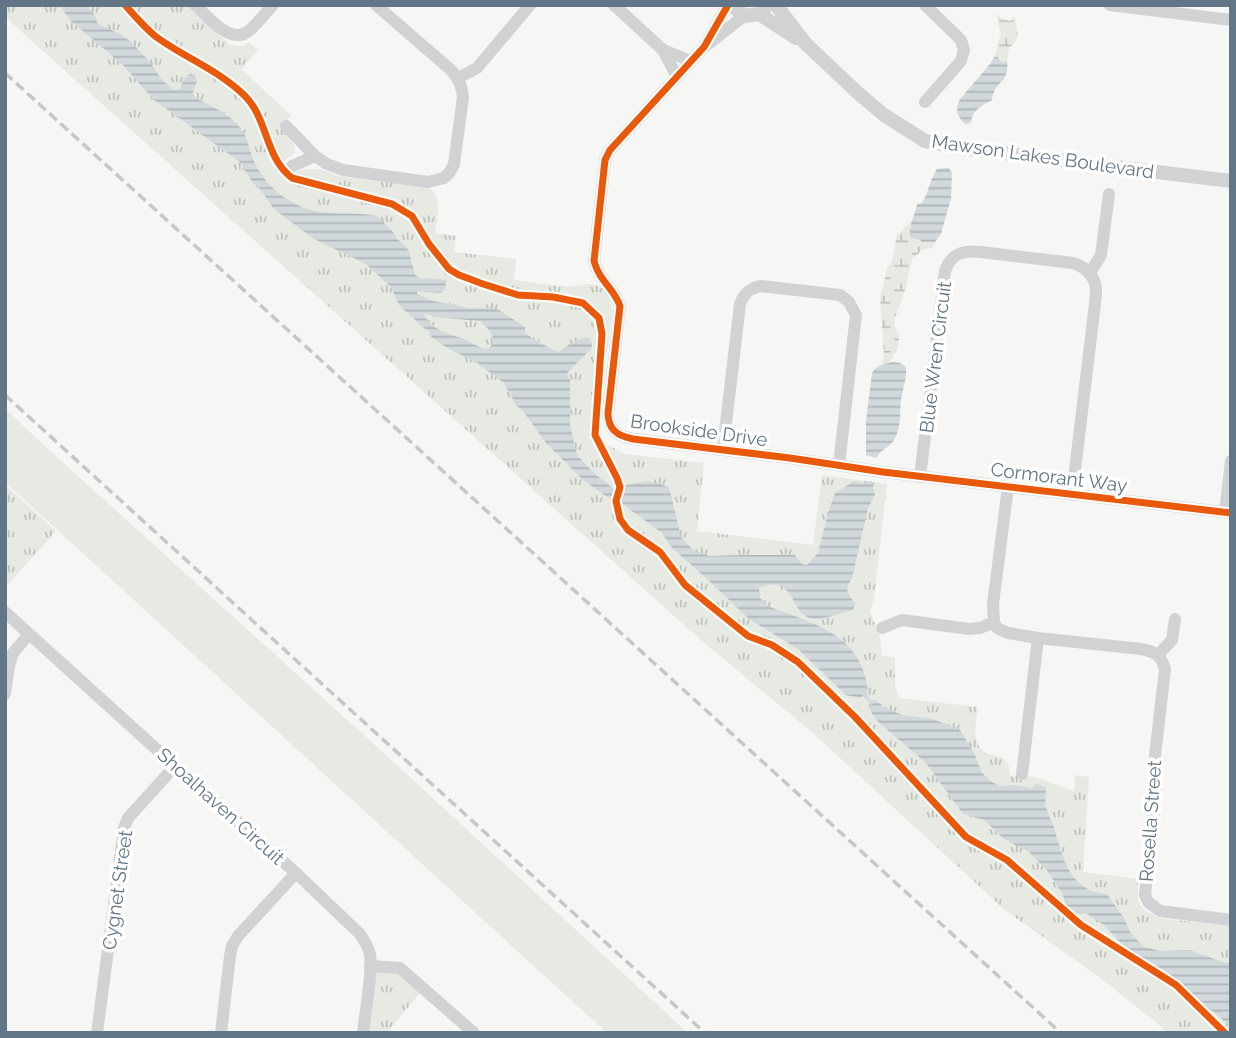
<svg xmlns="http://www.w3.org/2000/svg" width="1236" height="1038" viewBox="0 0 1236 1038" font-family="Raleway,sans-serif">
	<defs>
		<pattern id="wetland-marsh" width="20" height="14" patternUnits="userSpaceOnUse" patternTransform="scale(1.75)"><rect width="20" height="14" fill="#e6eae2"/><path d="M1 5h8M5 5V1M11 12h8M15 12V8" fill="none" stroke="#bec2bd"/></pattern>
		<pattern id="park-tufts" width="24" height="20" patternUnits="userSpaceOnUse" patternTransform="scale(1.75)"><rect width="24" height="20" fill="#e6eae2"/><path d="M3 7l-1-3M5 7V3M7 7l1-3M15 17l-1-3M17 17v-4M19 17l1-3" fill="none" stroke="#bec2bd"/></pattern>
		<pattern id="water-rules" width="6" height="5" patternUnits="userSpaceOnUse" patternTransform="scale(1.75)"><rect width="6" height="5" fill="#d2d9dc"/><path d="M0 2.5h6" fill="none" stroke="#aeb5b8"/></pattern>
	</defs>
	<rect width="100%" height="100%" fill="#f6f6f4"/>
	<path fill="#e6eae2" d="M5,409l53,49 330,299 300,276h-81l-602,-551z"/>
	<g fill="url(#wetland-marsh)">
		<path d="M996,13l6,6 8,2 5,-5 3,19 -2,6 -7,7 -2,13 -6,1 -3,-5h-4l4,-10 -1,-2 4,-11z"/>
		<path d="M911,221l-2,6 6,12 13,4 7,-1 -3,6 -10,2 -10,9 -6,28 -12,34 1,6 4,9 -1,12 -9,15 -7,1 2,-11 -4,-54 7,-30 5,-9 5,-25z"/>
	</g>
	<g fill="url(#park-tufts)">
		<path d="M5,5h181l44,40 12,1 7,-4 9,8 -17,19 50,46 -11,13c7,8 15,13 15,25l-11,8 4,11c20,-3 29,-6 49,4l89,11c18,7 11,30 9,46l21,3 -2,16 62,7 -2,21c17,2 44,7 60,6 8,0 14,-4 22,-1 12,5 15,15 16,27l-12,103 2,27 23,12 79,9 -7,68 116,14 9,-70 65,9 -13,115 -4,12 10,26 2,19 13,1v29l4,12 79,9c-1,10 -5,25 -1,35 8,22 33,5 33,33l25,2 39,14 1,-16 14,2 -6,95 55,7v19l3,8 6,6 12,6 72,8v107h-62l-70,-56 -93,-66 -192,-177 -112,-93 -697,-624z"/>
		<path d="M5,485l51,46 -51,57z"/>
		<path d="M370,966h21l33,22 -37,45h-24z"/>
	</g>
	<g fill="url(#water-rules)" fill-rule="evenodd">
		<path d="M59,5h28l7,9 4,10 22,10 9,6 21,22 12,18 11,10 6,-1 5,-10 6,-5 5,1 2,6 -5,14c16,11 37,17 49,34 7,9 8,20 12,30 9,22 27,39 49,48 24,10 51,4 75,9l16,16 4,7 9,7 3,6 6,23 6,4 7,-1 18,2 -1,10 -4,3 -24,-2v3l16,7 36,7h21l9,2 26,17v5l9,8 24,12c10,-6 19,-15 31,-14l3,6 -1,5 -24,24 3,7v45l7,30 18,19 18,14 1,5 -5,5 -25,-17 -38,-38 -23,-32 -7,-6 -12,-22 -28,-21 -29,-14 -17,-12 -1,-6 -4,-1 -26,-24 -8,-18 -25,-23 -52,-25 -40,-30 -14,-20 -7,-6 -13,-21 -86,-62 -31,-35 -52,-44zM424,313l10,4 46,4 9,9 5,10 -2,5 -4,4c-11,-1 -17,-8 -27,-11 -13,-4 -33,-10 -37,-25z"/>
		<path d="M994,57h4l3,5 6,-1c3,23 -13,19 -15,39 -11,6 -20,10 -21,23l-6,1c-8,-7 -10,-15 -5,-25l30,-35z"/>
		<path d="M944,168h5l3,5 -1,25 -10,36 -6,8h-13l-2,-2 -10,-3c-2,-12 5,-21 7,-33l5,-1c7,-11 7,-22 15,-34z"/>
		<path d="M893,362l7,1 6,4c1,10 -2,17 -4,27 -3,14 0,32 -7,44 -4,9 -14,11 -19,20l-10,-3v-34l6,-48c4,-8 12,-9 21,-11z"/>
		<path d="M646,481l23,6 12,50 12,13 16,6 34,-1h52l7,9 5,1 11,-12 10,-40 7,-20 19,-12 8,2 10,-2 3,14 -7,13 -16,70c-8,13 -5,14 3,26l-2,6c-8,2 -32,10 -39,9 -27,-4 -16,-47 -55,-31l1,10 8,8c45,18 93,27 100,84l-7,8 -15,-3 -48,-46 -49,-30 -44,-42 -33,-29 -11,-16 -32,-23 -9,-8 3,-15z"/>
		<path d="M874,699l13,10 16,6 30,4 27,11 15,25 7,18 10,9 8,4 13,-1 19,3 5,-4 9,4c0,7 -2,16 1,22 2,7 6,13 8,21 8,29 16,61 52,63l17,24 6,14 14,15 16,4 30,-1 35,13 6,-2v66l-49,-42 -54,-34 -24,-26 -18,-12 -12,1 -7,-4 -4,-15 -17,-26 -17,-17 -25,-13 -20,-19 -21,-6 -37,-51 -50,-43 -8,-14z"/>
	</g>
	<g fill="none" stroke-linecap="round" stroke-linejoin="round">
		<g stroke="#d2d9dc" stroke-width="3.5">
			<path d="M614,493l7,2"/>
			<path d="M864,694l7,9"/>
		</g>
		<g stroke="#d1d2d3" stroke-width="12">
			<path d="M195,5c14,12 36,42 55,25 8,-7 15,-17 23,-25"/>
			<path d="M614,5l49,45 14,27"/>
			<path d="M728,5l-24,42 -94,103 -5,10 -11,101c5,20 20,27 26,45l-12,107c0,17 10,23 25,26l157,19 93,14 348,41"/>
			<path d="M925,5l36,35 3,10 -3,11 -36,41"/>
			<path d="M1110,5l121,15"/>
			<path d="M707,45l37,-29"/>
			<path d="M663,50l28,11"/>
			<path d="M458,78l19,-10 53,-63"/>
			<path d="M286,126l29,30 12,8 16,6 85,12 16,-4 6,-6 4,-8 9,-67c-1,-11 -4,-18 -12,-27l-75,-65"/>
			<path d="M292,166l23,-10"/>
			<path d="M1090,273l11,-18 8,-61"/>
			<path d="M723,449l17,-145c4,-11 10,-16 21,-18l79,9 9,7 7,13 -17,150"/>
			<path d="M920,477l25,-206c6,-18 19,-21 36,-19l92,11c15,5 24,15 23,32l-24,200"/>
			<path d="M1225,512l6,-51"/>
			<path d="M5,612l170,154 121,107 64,61c4,6 8,13 10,20 3,19 -5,58 -7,79"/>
			<path d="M994,622l-1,-18 15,-117"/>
			<path d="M882,628l20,-8 67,9 11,-1 14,-6 2,5 3,2 9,4 30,5 103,11c15,3 20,6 24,20l-10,87 1,35 -11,104 3,7 12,9 71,9"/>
			<path d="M1158,655l14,-15 3,-21"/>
			<path d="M5,694l4,-28 4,-13 16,-19"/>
			<path d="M1022,774l16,-136"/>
			<path d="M370,966l30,2 74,65"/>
			<path d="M97,1033l27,-205 4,-10 47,-52"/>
			<path d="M221,1033l9,-77 2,-10 6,-10 58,-63"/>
		</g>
		<g stroke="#d1d2d3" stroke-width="14">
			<path d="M732,5l12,11 15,-2 5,-4"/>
			<path d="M776,5l30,39 52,49 26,22 41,26 44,8 262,32"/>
			<path d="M759,14l37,24"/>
		</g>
		<g stroke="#c6c7c8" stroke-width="3.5" stroke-dasharray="10 5" stroke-linecap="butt">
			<path d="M5,73l1056,960"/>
			<path d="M5,395l700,638"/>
		</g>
		<defs>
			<g id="cycleway">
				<path d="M125,5c9,10 19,22 30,31 28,21 64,34 90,60 23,23 20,62 47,82l100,26 20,12 17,28 20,25 10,6 24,9 35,11 35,2 30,6 16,15 3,16 -7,101 22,43 3,9 -4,14 4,18 8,11 32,22 25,33 63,51 24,9 26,17 57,55 111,120 41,23 74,65 95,60 49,48"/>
				<path d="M728,5l-24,42 -94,103 -5,10 -11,101c5,20 20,27 26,45l-12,107c0,17 10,23 25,26l157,19 93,14 348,41"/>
			</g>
		</defs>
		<use href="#cycleway" stroke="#fff" stroke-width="11"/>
		<use href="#cycleway" stroke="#e8590c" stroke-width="7"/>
	</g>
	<g text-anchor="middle" stroke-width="7" stroke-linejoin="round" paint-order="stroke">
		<g font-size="19" fill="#637688" stroke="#fff">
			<text transform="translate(1043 156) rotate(8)" y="7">Mawson Lakes Boulevard</text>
			<text transform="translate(935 357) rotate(-83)" y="7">Blue Wren Circuit</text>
			<text transform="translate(699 430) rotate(8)" y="7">Brookside Drive</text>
			<text transform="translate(1059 477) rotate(7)" y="7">Cormorant Way</text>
			<text transform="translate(221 806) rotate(42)" y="7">Shoalhaven Circuit</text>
			<text transform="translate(1150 821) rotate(-86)" y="7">Rosella Street</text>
			<text transform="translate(117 890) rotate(-82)" y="7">Cygnet Street</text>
		</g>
	</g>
	<rect width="1236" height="1038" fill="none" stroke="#637688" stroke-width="14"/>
</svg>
